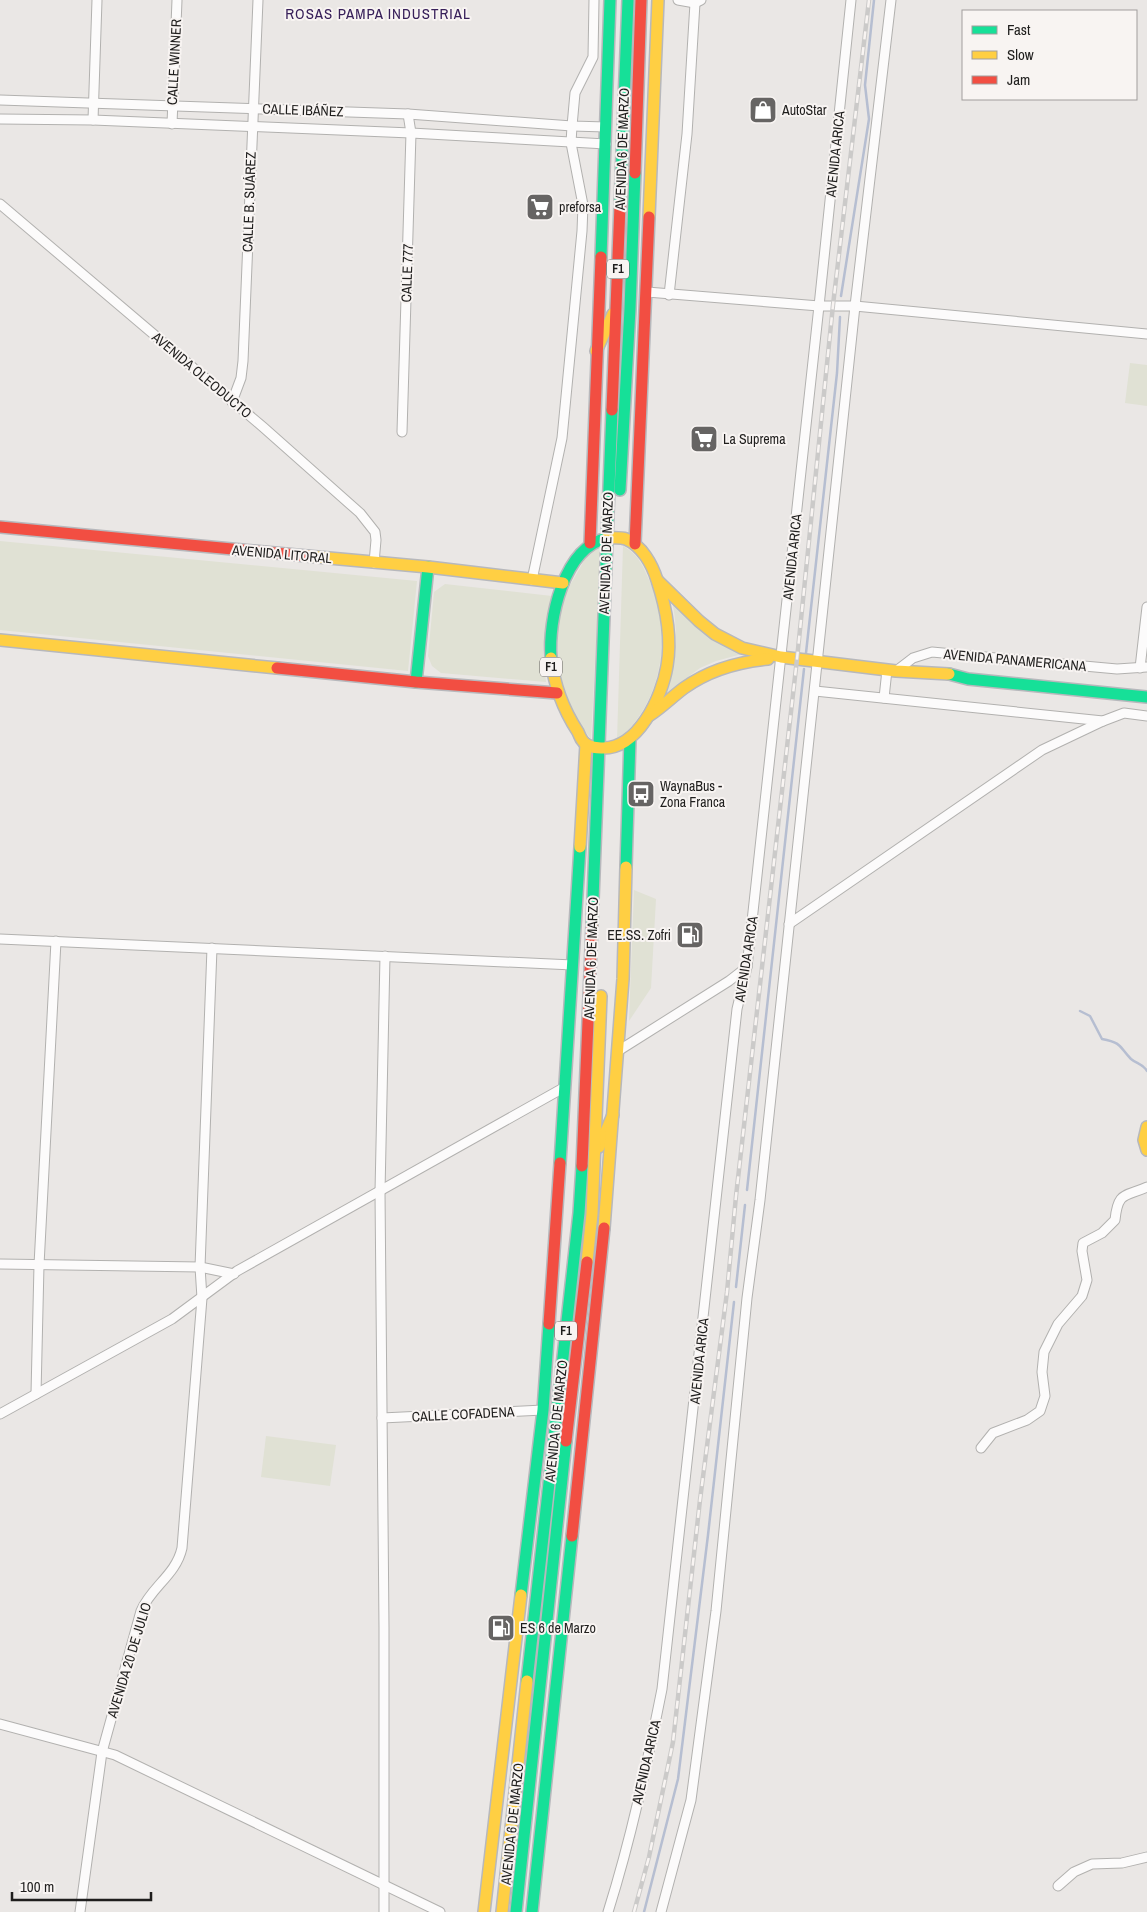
<svg xmlns="http://www.w3.org/2000/svg" width="1147" height="1912" viewBox="0 0 1147 1912" font-family="'Archivo Narrow',sans-serif">
	<rect width="100%" height="100%" fill="#eae7e5"/>
	<g fill="#e0e1d4">
		<path d="M1130,363l17,2v41l-22,-3z"/>
		<path d="M0,541l417,40 -9,90 -408,-41z"/>
		<path d="M601,545l-10,194 -16,-20 -16,-41 -2,-55 8,-29 20,-35z"/>
		<path d="M623,546c16,9 20,20 27,36 5,12 9,24 12,37 1,6 0,13 0,19 0,38 -14,78 -45,102z"/>
		<path d="M445,584l107,12 -9,55 3,31 -105,-9 -9,-7 -4,-10 6,-64z"/>
		<path d="M672,601l70,53 -26,7 -16,7 -35,26c9,-35 15,-56 7,-93z"/>
		<path d="M634,890l22,9 -5,89 -22,33z"/>
		<path d="M266,1436l70,9 -6,41 -69,-9z"/>
	</g>
	<g fill="none" stroke-linecap="round" stroke-linejoin="round">
		<g stroke="#b6bed1" stroke-width="2.5">
			<path d="M841,296l28,-177 -4,-34 9,-85"/>
			<path d="M806,653l31,-280 3,-56"/>
			<path d="M1080,1011l10,5 12,23c21,4 17,8 29,20 6,5 12,5 16,12"/>
			<path d="M747,1190l57,-521"/>
			<path d="M736,1287l9,-82"/>
			<path d="M644,1912l34,-133 30,-244 26,-233"/>
		</g>
		<defs>
			<g id="street">
				<path d="M678,0l17,3 6,-3"/>
				<path d="M0,100l408,14 164,12 34,1"/>
				<path d="M0,119l93,1 318,13 195,11"/>
				<path d="M93,120l4,-120"/>
				<path d="M172,124l5,-124"/>
				<path d="M0,204l263,223 97,86 15,19 1,8 -2,23"/>
				<path d="M647,292l172,14h36l292,28"/>
				<path d="M669,295l18,-161 8,-131"/>
				<path d="M232,402l9,-24 2,-17 15,-361"/>
				<path d="M402,432l9,-299 -3,-19"/>
				<path d="M532,580l30,-142 20,-207 1,-26 -12,-62 1,-17 3,-33 18,-36 1,-57"/>
				<path d="M1140,668l7,-61"/>
				<path d="M896,671l17,-13 19,-6 185,17 30,-2"/>
				<path d="M815,691l288,30 21,-8 23,3"/>
				<path d="M884,698l3,-28"/>
				<path d="M789,924l253,-174 61,-29"/>
				<path d="M0,939l573,26"/>
				<path d="M618,1051l111,-70 18,-14"/>
				<path d="M0,1264l200,3 34,7"/>
				<path d="M36,1394l3,-129 17,-324"/>
				<path d="M0,1414l172,-95 65,-48 328,-184"/>
				<path d="M382,1418l161,-8"/>
				<path d="M981,1448l12,-15 34,-13 13,-9 5,-15 -3,-24 2,-20 14,-28 24,-28 5,-16 -5,-29 1,-8 19,-10 13,-13c3,-29 10,-23 32,-33"/>
				<path d="M0,1724l115,31 325,157"/>
				<path d="M1058,1886l16,-14 18,-8 30,-1 25,-6"/>
				<path d="M80,1912l22,-160 39,-141c10,-24 35,-36 41,-63l20,-250 -2,-31 12,-319"/>
				<path d="M384,1912v-285l-4,-435 5,-236"/>
				<path d="M608,1912c23,-73 39,-148 54,-223l75,-680 10,-42 72,-661 32,-306"/>
				<path d="M661,1912l30,-112 25,-189 31,-313 13,-98 95,-894 36,-306"/>
			</g>
			<g id="fast">
				<path d="M620,205l8,-205"/>
				<path d="M601,257l9,-257"/>
				<path d="M620,490l10,-181 5,-136"/>
				<path d="M551,658c-3,-38 12,-110 56,-120"/>
				<path d="M949,674l19,5 179,18"/>
				<path d="M416,682l12,-115"/>
				<path d="M626,867l4,-128"/>
				<path d="M592,925l20,-515"/>
				<path d="M560,1163l20,-316"/>
				<path d="M521,1595l22,-185 6,-86"/>
				<path d="M527,1681l52,-468 3,-47"/>
				<path d="M516,1912l50,-471"/>
				<path d="M532,1912l40,-376"/>
			</g>
			<g id="slow">
				<path d="M649,217l9,-217"/>
				<path d="M596,351l17,-37"/>
				<path d="M307,556l121,11 135,16"/>
				<path d="M658,581l41,40 16,13 27,14 39,9 115,14 53,3"/>
				<path d="M0,640l277,28"/>
				<path d="M551,658c3,28 12,51 27,74 2,5 4,10 9,13 4,2 9,3 14,3 37,2 61,-51 66,-82 5,-29 -1,-59 -10,-86 -5,-16 -15,-34 -31,-41 -6,-2 -13,-1 -19,-1"/>
				<path d="M650,715c12,-8 22,-18 34,-27 25,-18 53,-26 84,-29"/>
				<path d="M580,847l6,-103"/>
				<path d="M1147,1127l-3,13 3,10"/>
				<path d="M599,1147l14,-32"/>
				<path d="M604,1228l19,-249 3,-112"/>
				<path d="M587,1262l5,-48 9,-218"/>
				<path d="M484,1912l37,-317"/>
				<path d="M502,1912l25,-231"/>
			</g>
			<g id="jam">
				<path d="M635,173l6,-173"/>
				<path d="M612,410l8,-205"/>
				<path d="M0,527l307,29"/>
				<path d="M590,543l11,-286"/>
				<path d="M635,544l14,-327"/>
				<path d="M277,668l139,14 141,11"/>
				<path d="M582,1166l10,-241"/>
				<path d="M549,1324l11,-161"/>
				<path d="M566,1441l21,-179"/>
				<path d="M572,1536l32,-308"/>
			</g>
		</defs>
		<use href="#street" stroke="#b2b1af" stroke-width="11"/>
		<use href="#fast" stroke="#b7b8bc" stroke-width="14"/>
		<use href="#slow" stroke="#b7b8bc" stroke-width="14"/>
		<use href="#jam" stroke="#b7b8bc" stroke-width="14"/>
		<use href="#street" stroke="#fcfbfb" stroke-width="9"/>
		<use href="#fast" stroke="#16e098" stroke-width="11"/>
		<use href="#slow" stroke="#ffcf43" stroke-width="11"/>
		<use href="#jam" stroke="#f24e42" stroke-width="11"/>
		<defs>
			<path id="rail" d="M634,1912l15,-55 24,-115 27,-242 27,-208 9,-96 61,-537 36,-354 36,-305"/>
		</defs>
		<use href="#rail" stroke="#cbcac9" stroke-width="4.5"/>
		<use href="#rail" stroke="#f8f4f2" stroke-width="2.5" stroke-dasharray="8" stroke-linecap="butt"/>
	</g>
	<defs>
		<symbol id="shop-square" viewBox="-11 -11 22 22"><rect x="-9" y="-9" width="18" height="18" rx="4" fill="#666463" stroke="#f8f4f2"/><path d="M-5-2.5h2.3a2.7 3.5 0 0 1 5.4 0H5L5.5 6h-11ZM-1.5-2.5h3a1.5 2.3 0 0 0-3 0Z" fill="#fff"/></symbol>
		<symbol id="supermarket-square" viewBox="-11 -11 22 22"><rect x="-9" y="-9" width="18" height="18" rx="4" fill="#666463" stroke="#f8f4f2"/><path d="M-6-5.5h2.5l.6 2H6L4.5 2H-2.5L-4.4-4H-6ZM-1.5 3.2a1.3 1.3 0 1 0 .1 0ZM3 3.2a1.3 1.3 0 1 0 .1 0Z" fill="#fff"/></symbol>
		<symbol id="bus-square" viewBox="-11 -11 22 22"><rect x="-9" y="-9" width="18" height="18" rx="4" fill="#666463" stroke="#f8f4f2"/><path d="M-5-6H5V4H4V6H2V4H-2V6H-4V4H-5ZM-3.5-4V0h7V-4ZM-3.5 1.2v1.5H-2V1.2ZM2 1.2v1.5H3.5V1.2Z" fill="#fff"/></symbol>
		<symbol id="fuel-square" viewBox="-11 -11 22 22"><rect x="-9" y="-9" width="18" height="18" rx="4" fill="#666463" stroke="#f8f4f2"/><path d="M-5.5-6h7V0h2V4h1.3V-2.5L3-4.5l.8-.8L6-3V5H2.5V1h-1V6h-7ZM-4.2-4.7v3.2H.2V-4.7Z" fill="#fff"/></symbol>
	</defs>
	<g fill-rule="evenodd">
		<use href="#shop-square" x="747" y="94" width="32" height="32"/>
		<use href="#supermarket-square" x="524" y="191" width="32" height="32"/>
		<use href="#supermarket-square" x="688" y="423" width="32" height="32"/>
		<use href="#bus-square" x="625" y="778" width="32" height="32"/>
		<use href="#fuel-square" x="674" y="919" width="32" height="32"/>
		<use href="#fuel-square" x="485" y="1612" width="32" height="32"/>
	</g>
	<g text-anchor="middle" stroke-width="4" stroke-linejoin="round" paint-order="stroke">
		<g fill="#f8f4f2" stroke="#605e5d" stroke-width="1">
			<rect x="607" y="259.5" width="22" height="19" rx="4"/>
			<rect x="540" y="657.5" width="22" height="19" rx="4"/>
			<rect x="555" y="1321.5" width="22" height="19" rx="4"/>
		</g>
		<g font-size="12" font-weight="bold" fill="#1f1e1d">
			<text x="618" y="273">F1</text>
			<text x="551" y="671">F1</text>
			<text x="566" y="1335">F1</text>
		</g>
		<g font-size="14" fill="#1f1e1d" stroke="#f8f4f2">
			<text transform="translate(174 62) rotate(-87)" y="5">CALLE WINNER</text>
			<text transform="translate(303 110) rotate(2)" y="5">CALLE IBÁÑEZ</text>
			<text transform="translate(622 149) rotate(-88)" y="5">AVENIDA 6 DE MARZO</text>
			<text transform="translate(835 154) rotate(-84)" y="5">AVENIDA ARICA</text>
			<text transform="translate(249 202) rotate(-88)" y="5">CALLE B. SUÁREZ</text>
			<text transform="translate(407 273) rotate(-88)" y="5">CALLE 777</text>
			<text transform="translate(202 375) rotate(40)" y="5">AVENIDA OLEODUCTO</text>
			<text transform="translate(606 553) rotate(-88)" y="5">AVENIDA 6 DE MARZO</text>
			<text transform="translate(282 554) rotate(5)" y="5">AVENIDA LITORAL</text>
			<text transform="translate(792 557) rotate(-84)" y="5">AVENIDA ARICA</text>
			<text transform="translate(1015 660) rotate(5)" y="5">AVENIDA PANAMERICANA</text>
			<text transform="translate(591 958) rotate(-88)" y="5">AVENIDA 6 DE MARZO</text>
			<text transform="translate(746 959) rotate(-81)" y="5">AVENIDA ARICA</text>
			<text transform="translate(699 1361) rotate(-84)" y="5">AVENIDA ARICA</text>
			<text transform="translate(463 1414) rotate(-3)" y="5">CALLE COFADENA</text>
			<text transform="translate(556 1421) rotate(-84)" y="5">AVENIDA 6 DE MARZO</text>
			<text transform="translate(129 1660) rotate(-73)" y="5">AVENIDA 20 DE JULIO</text>
			<text transform="translate(646 1762) rotate(-77)" y="5">AVENIDA ARICA</text>
			<text transform="translate(512 1824) rotate(-84)" y="5">AVENIDA 6 DE MARZO</text>
		</g>
		<g font-size="14" fill="#1f1e1d" stroke="#f8f4f2" text-anchor="start">
			<text x="782" y="115">AutoStar</text>
			<text x="559" y="212">preforsa</text>
			<text x="723" y="444">La Suprema</text>
			<text x="660" y="791">WaynaBus -<tspan x="660" dy="16">Zona Franca</tspan></text>
			<text x="671" y="940" text-anchor="end">EE.SS. Zofri</text>
			<text x="520" y="1633">ES 6 de Marzo</text>
		</g>
		<g font-size="15" letter-spacing="1" fill="#38205a" stroke="#f8f4f2">
			<text x="378" y="19">ROSAS PAMPA INDUSTRIAL</text>
		</g>
	</g>
	<rect x="962" y="10" width="175" height="90" fill="#f8f4f2" stroke="#a19e9d"/>
	<rect x="972" y="26" width="25" height="8" fill="#16e098" stroke="#a19e9d"/>
	<text x="1007" y="35" font-size="15" fill="#1f1e1d">Fast</text>
	<rect x="972" y="51" width="25" height="8" fill="#ffcf43" stroke="#a19e9d"/>
	<text x="1007" y="60" font-size="15" fill="#1f1e1d">Slow</text>
	<rect x="972" y="76" width="25" height="8" fill="#f24e42" stroke="#a19e9d"/>
	<text x="1007" y="85" font-size="15" fill="#1f1e1d">Jam</text>
	<path d="M12 1892v8h139v-8" fill="none" stroke="#1f1e1d" stroke-width="2.5"/>
	<text x="20" y="1892" font-size="15" fill="#1f1e1d" stroke="#f8f4f2" stroke-width="4" paint-order="stroke">100 m</text>
</svg>
